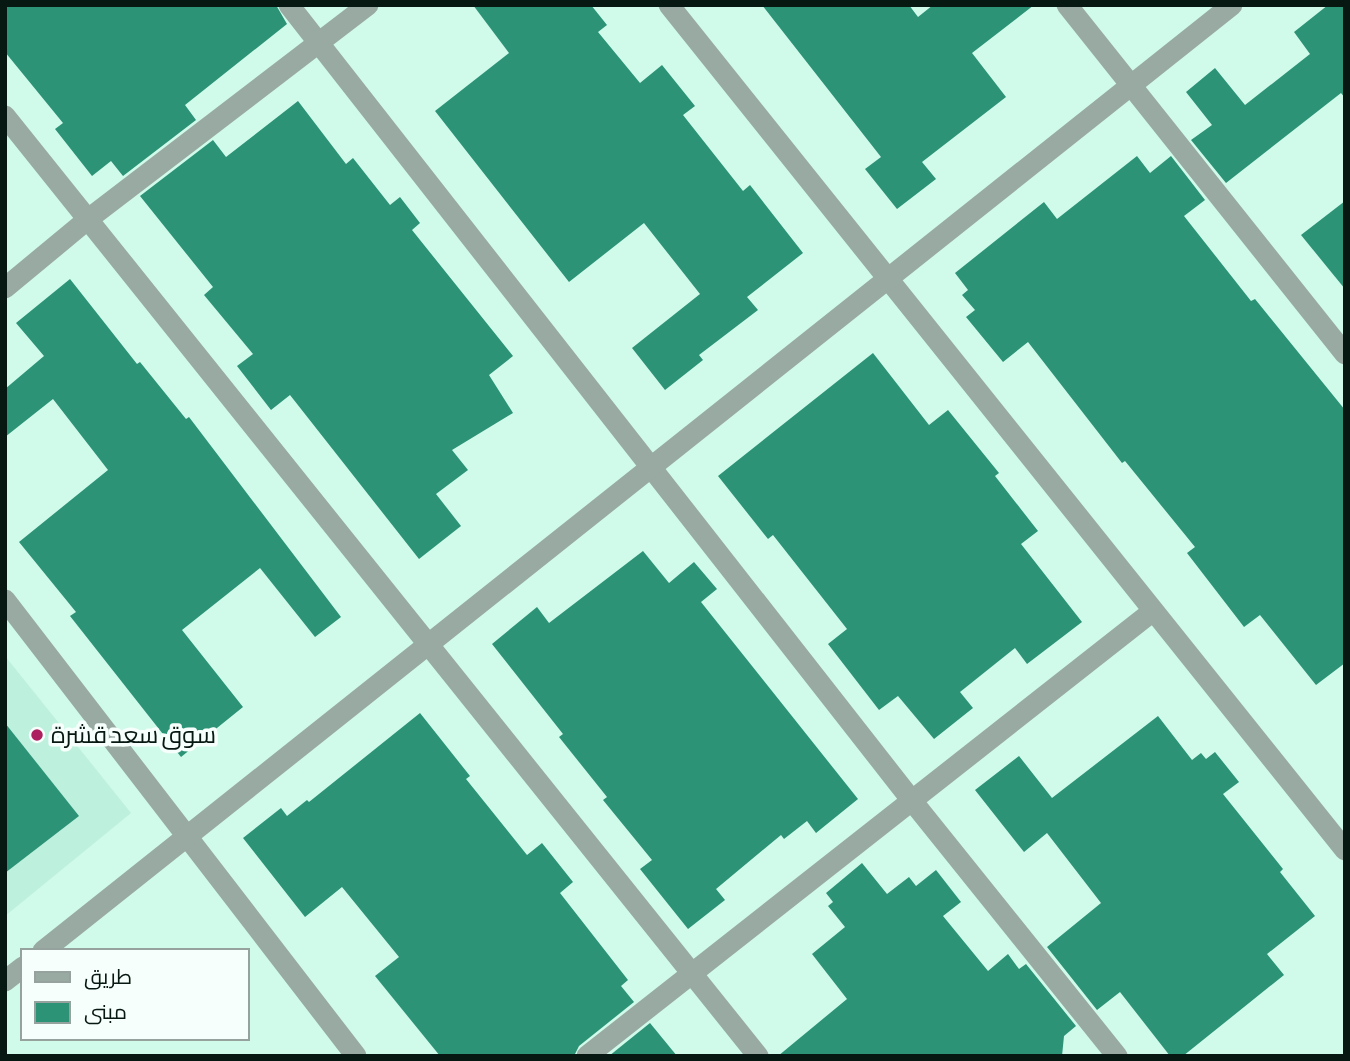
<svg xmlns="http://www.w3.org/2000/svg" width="1350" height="1061" viewBox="0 0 1350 1061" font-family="'Asap Condensed',Cairo,sans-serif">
	<rect width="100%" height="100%" fill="#d0faea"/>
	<path fill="#bdf0dd" d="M5,656l126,157 -126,103z"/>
	<g fill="#2c9376">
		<path d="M5,5h271l11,19 -102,81 11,15 -73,56 -12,-15 -19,15 -37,-47 8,-6 -58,-71z"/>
		<path d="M473,5h118l16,20 -9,7 42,51 22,-18 33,41 -12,9 60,76 7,-6 53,68 -56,44 11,13 -59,45 4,5 -38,30 -33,-42 68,-54 -56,-71 -75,59 -134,-171 74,-58z"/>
		<path d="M762,5h147l9,12 15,-12h101l-62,48 34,44 -84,65 14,17 -39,30 -32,-40 16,-12z"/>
		<path d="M1328,5h17v93l-4,-5 -115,90 -35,-43 21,-15 -26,-33 29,-24 30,37 65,-51 -16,-22z"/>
		<path d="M298,101l48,63 7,-6 37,47 10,-8 20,26 -8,7 101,126 -24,19 24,38 -61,37 16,20 -32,24 25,32 -42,33 -129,-164 -19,15 -34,-44 16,-12 -49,-59 9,-8 -73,-91 73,-56 13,17z"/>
		<path d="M1137,156l13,17 21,-17 34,44 -21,16 67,85 4,-2 90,111v253l-29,22 -56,-70 -16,12 -57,-74 8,-6 -70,-86 -3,2 -94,-121 -25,20 -37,-45 9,-7 -13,-15 6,-5 -13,-17 89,-71 13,17z"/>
		<path d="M1345,201v88l-44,-54z"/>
		<path d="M70,279l67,85 3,-2 46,57 3,-2 152,200 -26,20 -55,-69 -78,62 61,77 -62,50 -111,-141 6,-4 -57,-70 89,-72 -55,-71 -48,38v-48l39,-33 -28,-33z"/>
		<path d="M873,353l56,72 19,-15 51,63 -4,3 43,55 -17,13 61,78 -55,42 -12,-16 -55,44 13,16 -39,31 -36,-43 -19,14 -51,-66 19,-15 -74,-94 -5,4 -50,-63z"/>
		<path d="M643,551l26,32 25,-21 23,27 -16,13 157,197 -42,34 -9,-12 -23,18 -3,-4 -65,54 9,11 -37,29 -48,-60 12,-9 -49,-60 4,-3 -48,-60 4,-3 -71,-90 45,-37 12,16z"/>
		<path d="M420,713l50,63 -4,3 61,76 15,-12 31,39 -13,11 68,87 -7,6 13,16 -55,44 -5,10h-134l-65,-80 24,-19 -57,-70 -37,30 -62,-79 38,-30 6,8 20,-16 2,2z"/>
		<path d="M1158,716l34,44 9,-7 5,6 9,-7 24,30 -16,12 60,75 -3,3 35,44 -48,38 17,21 -101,81h-13l-50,-64 -23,18 -50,-63 54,-44 -54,-70 -23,19 -49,-62 44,-34 33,42z"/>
		<path d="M5,723l74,93 -74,57z"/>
		<path d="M862,863l25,31 22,-17 7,9 20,-16 25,32 -18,14 45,55 20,-17 11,15 7,-5 50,62 -12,10 -2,20h-284l69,-57 -35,-45 33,-27 -17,-21 5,-4 -7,-9z"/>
		<path d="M650,1023l27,33h-68z"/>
	</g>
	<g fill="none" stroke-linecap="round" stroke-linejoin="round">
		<g stroke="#99aaa3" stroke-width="21">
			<path d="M289,5l624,797 204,254"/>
			<path d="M669,5l676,845"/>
			<path d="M1067,5l278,349"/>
			<path d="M5,116l753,940"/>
			<path d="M5,288l82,-68 281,-215"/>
			<path d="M5,600l351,456"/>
			<path d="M43,951l1189,-946"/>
			<path d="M5,981l18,-14"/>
			<path d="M587,1056l566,-445"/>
		</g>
	</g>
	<circle fill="#ac205f" stroke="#f6fffb" stroke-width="2.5" cx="37" cy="735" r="7"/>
	<g text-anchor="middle" stroke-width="7" stroke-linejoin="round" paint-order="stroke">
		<g font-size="24" fill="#071711" stroke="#f6fffb" text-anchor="start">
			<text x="51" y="743">سوق سعد قشرة</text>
		</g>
	</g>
	<rect width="1350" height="1061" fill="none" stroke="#071711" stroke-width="14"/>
	<rect x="21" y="949" width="228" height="91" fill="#f6fffb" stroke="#96a29d" stroke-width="2"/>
	<rect x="35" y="972" width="35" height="10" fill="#99aaa3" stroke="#96a29d" stroke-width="2"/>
	<text x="84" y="984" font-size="21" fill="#071711">طريق</text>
	<rect x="35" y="1002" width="35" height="21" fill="#2c9376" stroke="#96a29d" stroke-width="2"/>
	<text x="84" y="1019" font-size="21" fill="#071711">مبنى</text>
</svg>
